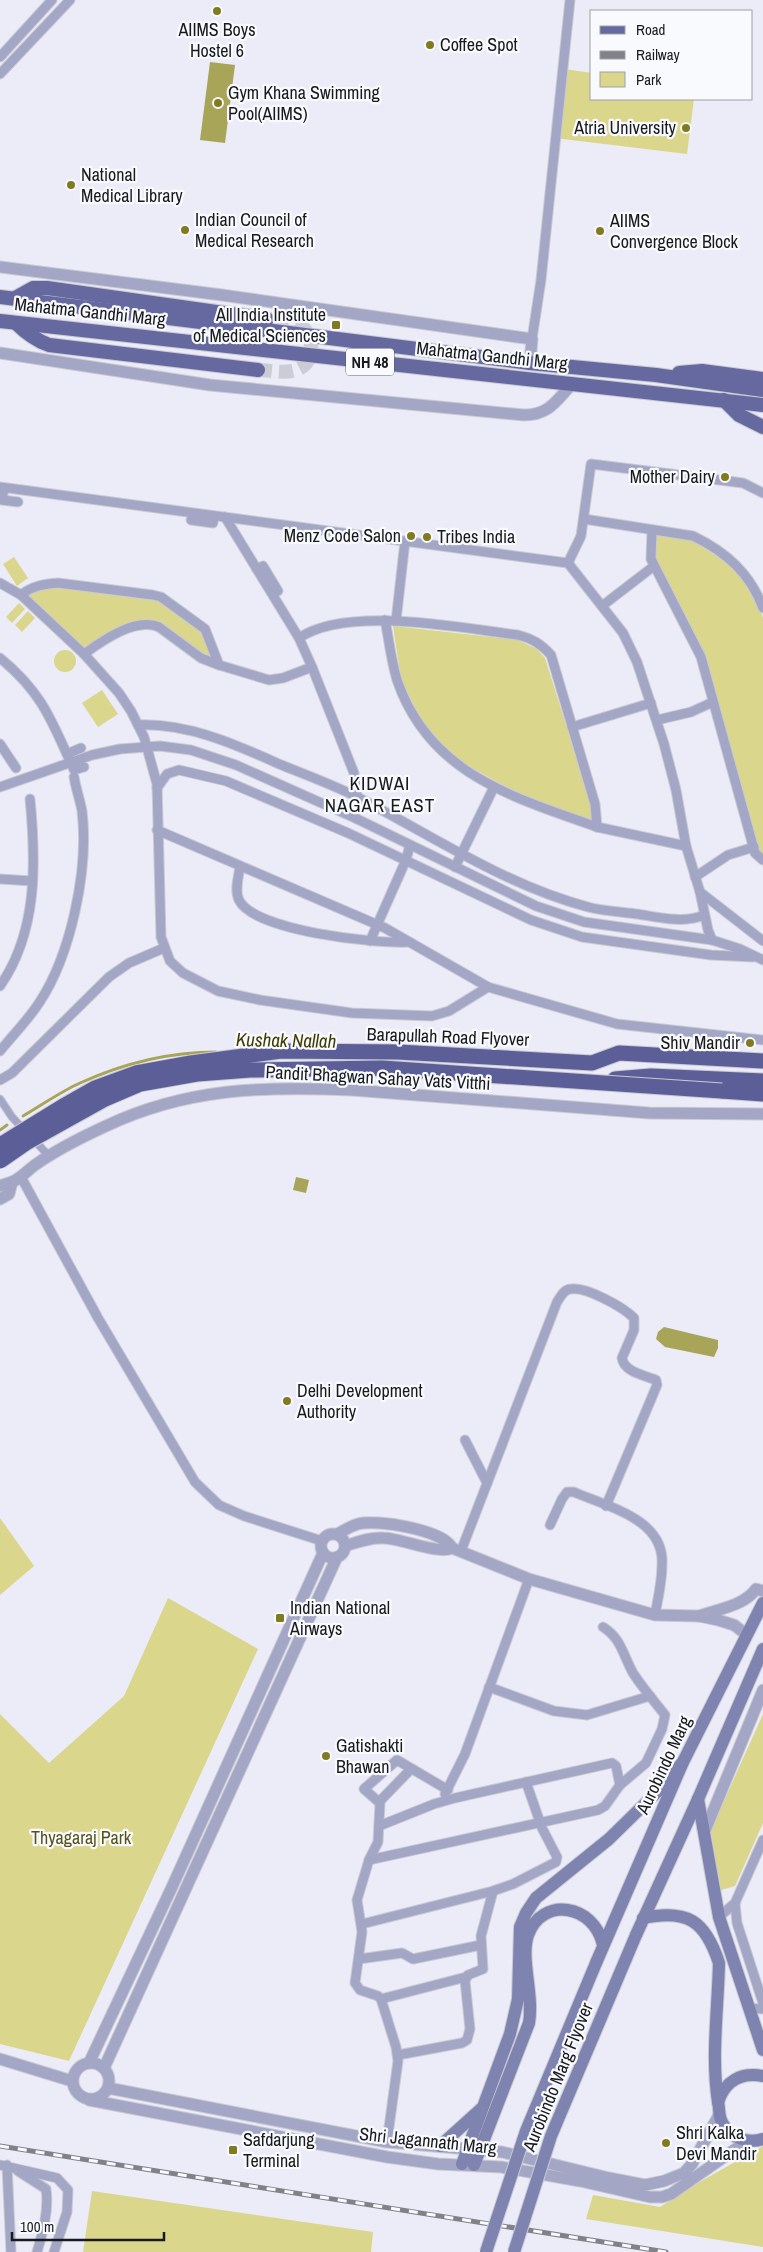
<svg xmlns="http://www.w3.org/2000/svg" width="763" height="2252" viewBox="0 0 763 2252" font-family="'Archivo Narrow',sans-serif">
	<rect width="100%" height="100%" fill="#ebecf7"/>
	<g fill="#dad68c">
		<path d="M564,69l28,4v26h102l-7,55 -132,-16z"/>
		<path d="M656,535l36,5 35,23 15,11 16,30 5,14v237l-4,-4 -55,-196 -49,-97z"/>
		<path d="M14,557l14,21 -11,8 -14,-22z"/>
		<path d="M59,587l102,14 36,26 7,8 10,26c-20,-9 -35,-28 -55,-38 -22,-10 -58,13 -75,26l-58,-55 21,-6z"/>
		<path d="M19,603l6,6 -13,14 -6,-6z"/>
		<path d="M28,611l7,7 -13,14 -7,-7z"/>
		<path d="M393,626l125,14 19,9 8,9 46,146 4,19 -37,-12 -61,-29 -35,-20 -26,-22 -18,-26 -17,-35z"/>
		<circle cx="65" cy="661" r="11"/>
		<path d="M102,690l16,24 -20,13 -16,-24z"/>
		<path d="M0,1518l34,48 -34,29z"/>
		<path d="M168,1598l90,51 -189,412 -69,-17v-330l49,49 75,-67z"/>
		<path d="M763,1714v109l-28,63 -14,4 -11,-58z"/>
		<path d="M763,2146v101l-177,-28 7,-24 67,12 31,-20z"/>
		<path d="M92,2191l281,41 -2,20h-288z"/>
	</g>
	<g fill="#a8a458">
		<path d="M210,62l25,3 -10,78 -25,-3z"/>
		<path d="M296,1177l13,3 -3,13 -13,-3z"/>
		<path d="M664,1327l54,13v8l-4,9 -49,-10 -9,-8 2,-7z"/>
	</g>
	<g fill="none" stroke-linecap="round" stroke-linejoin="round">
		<g stroke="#a8a458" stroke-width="3">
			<path d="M23,1116c19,-11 37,-24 57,-33 42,-19 90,-31 136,-31"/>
			<path d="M0,1130l7,-5"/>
		</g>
		<path stroke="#ccccd6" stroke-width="14" stroke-dasharray="14 7" stroke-linecap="butt" d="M258,370c12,0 26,4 38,0 19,-6 20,-33 5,-44 -9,-6 -23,-6 -34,-7"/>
		<defs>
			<g id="pedestrian">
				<path d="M0,1099l12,18 13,14"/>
				<path d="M33,1139l17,18"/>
			</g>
			<g id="minor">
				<path d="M0,57l52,-57"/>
				<path d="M0,74l70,-74"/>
				<path d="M532,339l9,-59 29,-280"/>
				<path d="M0,487l568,76 13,-27 10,-72 152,19 20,10"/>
				<path d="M4,488l-2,12 16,2"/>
				<path d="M225,517l74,121 13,29 42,106 3,24 -2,21"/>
				<path d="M584,519l109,17c33,16 57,37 70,72"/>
				<path d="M191,520l22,3 1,-7"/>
				<path d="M652,530l-1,29 50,98 54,196 8,7"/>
				<path d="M568,563l55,70 14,29 27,82 12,46 10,56 14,46 8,38 4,10"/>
				<path d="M257,569l6,-3 15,25"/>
				<path d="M0,583l21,12"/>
				<path d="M602,606l52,-40"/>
				<path d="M385,620c4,20 6,40 12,60 32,94 116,117 200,147"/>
				<path d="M396,621l9,-80"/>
				<path d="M299,638c48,-33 162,-10 219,-3 15,4 23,9 33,20l44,149 2,23 89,19"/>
				<path d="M84,654c19,-14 52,-37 75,-27l42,31 18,7"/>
				<path d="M0,658c43,35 52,64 74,112l10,-3"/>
				<path d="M312,667l-29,11 -14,2 -50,-15 -14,-36 -44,-32 -8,-2 -95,-12c-14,1 -26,3 -37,12l63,59 35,39 12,18 13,26 13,47 4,153 9,24 13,12 35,18 42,9 92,13 80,3 17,-5 39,-24"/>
				<path d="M657,720l34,-8 22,-10"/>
				<path d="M138,725c49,-2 97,19 141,39 27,11 55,21 80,34 76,39 146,87 229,109 15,4 33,5 49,7 20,3 47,10 67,1"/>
				<path d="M572,727l79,-24"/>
				<path d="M0,744l16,24"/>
				<path d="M67,754l14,-6"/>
				<path d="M0,787l92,-32 28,-6 40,-3 31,4 45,15 119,53 181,88 48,16 128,18 28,9 23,11"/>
				<path d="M157,788l10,-14 12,-4 47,11 122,52 183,87 51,17 129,18 42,2"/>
				<path d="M157,830l228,98 103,59 129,37 146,16"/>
				<path d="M240,866c-1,10 -6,24 -1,34 15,31 137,44 169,42"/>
				<path d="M455,867l39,-80"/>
				<path d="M695,877l33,-22 26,-8"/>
				<path d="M0,879l32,2"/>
				<path d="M700,892l63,49"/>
				<path d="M370,941l36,-81 4,-15"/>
				<path d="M0,986c38,-54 36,-125 30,-187"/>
				<path d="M0,1051c13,-16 28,-31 39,-48 32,-48 50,-134 43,-192 -2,-11 -6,-22 -8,-34"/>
				<path d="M0,1080l12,-7 97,-96 20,-14 35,-15"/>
				<path d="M21,1177l77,141 97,164 24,23 25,11 78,25"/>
				<path d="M465,1440l22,43"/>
				<path d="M550,1525l12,-26 5,-7h7c34,15 91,27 88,73 0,17 -4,33 -7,50"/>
				<path d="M461,1551l96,-249c4,-6 7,-13 14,-13 16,-2 52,18 63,29v12l-12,28c2,14 22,17 34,22l1,5 -51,121"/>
				<path d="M603,1627c18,11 20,28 30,46 9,14 21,28 32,42l-3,14 -16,34 -26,22"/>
				<path d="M489,1687l65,24 33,4 63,-19"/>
				<path d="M445,1794l20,-40 64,-175"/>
				<path d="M379,1802l32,-33"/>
				<path d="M369,1860l229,-50 7,-4 15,-21 -4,-19 -4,-3 -157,35 -21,6 -55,22"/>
				<path d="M735,1903l2,20 26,80"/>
				<path d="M719,1917l16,-14 28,-63"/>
				<path d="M362,1924l131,-33 20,-7 43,-22 1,-5 -15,-29 -16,-46"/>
				<path d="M359,1959l43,-6 11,6 68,-14"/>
				<path d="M381,1999l85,-22"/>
				<path d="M749,2008l14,1"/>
				<path d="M398,2055l64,-12 5,-3 3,-11 -5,-48 3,-6 15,-6 -2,-33 12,-45"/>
				<path d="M387,2142l11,-81 -2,-14 -15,-48 -3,-3 -18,-6 -5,-7 7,-51 -5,-32 12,-40 9,-18 2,-39 -16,-14 33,-29 51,30"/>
				<path d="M0,2165l57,13 11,12 -1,22 -13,40"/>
				<path d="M7,2165l4,87"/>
				<path d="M18,2171l28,18c3,21 -3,43 -9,63"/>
			</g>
			<g id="tertiary">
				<path d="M0,267l222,28 310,44 -2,24"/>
				<path d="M0,353l210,32 314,30c25,0 32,-14 48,-31"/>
				<path d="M0,1186c5,-2 10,-3 14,-5 8,-4 14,-11 21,-16 21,-15 47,-28 71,-39 80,-38 158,-40 246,-36l297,23 114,1"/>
				<path d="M0,1199l9,-5 3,-12"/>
				<circle cx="333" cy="1546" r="12"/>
				<path d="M337,1534c6,-3 14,-8 21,-10 19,-5 86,6 94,24"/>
				<path d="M345,1546c13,-4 25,-9 38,-8 18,0 55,17 69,10l77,31 126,36 44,1 19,4 16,5 13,10"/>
				<path d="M699,1616c19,-7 45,-10 57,-27l7,2"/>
				<path d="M704,1833l59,-143"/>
				<path d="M0,2059l72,22"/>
				<circle cx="91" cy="2081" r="18"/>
				<path d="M89,2063l83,-176 151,-334"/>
				<path d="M104,2068l233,-511"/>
				<path d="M108,2088l279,54 115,10 107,26 36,7 19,-4 20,-8 8,-9 27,-49"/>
				<path d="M89,2100l298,57 51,7 63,3 79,14 70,16h12l9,-3 76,-53"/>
			</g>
			<g id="secondary">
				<path d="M698,1799l21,118 44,133"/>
				<path d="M643,1918c44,-9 62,2 76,45 -1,46 -8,94 -1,139 2,8 0,15 5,22 7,14 26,20 40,15"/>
				<path d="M636,1935l62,-136 65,-150"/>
				<path d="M596,1963l87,-201 80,-159"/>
				<path d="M718,2102c7,-21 23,-30 45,-26"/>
				<path d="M440,2146l41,-37"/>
				<path d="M462,2164l48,-130 8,-35 2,-72 6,-14 10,-15 73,-59 48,-47 26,-30"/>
				<path d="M474,2165l55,-142c5,-28 -9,-65 -1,-88 14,-39 66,-31 75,10"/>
			</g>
			<g id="primary">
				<path d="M0,297l530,66 126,12 107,15"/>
				<path d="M15,298l18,-10h14l220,31"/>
				<path d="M0,321l763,84"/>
				<path d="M16,323c10,10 19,17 33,22l209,25"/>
				<path d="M679,373l23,-2 61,8"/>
				<path d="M724,400l15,15 24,12"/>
			</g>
			<g id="trunk">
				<path d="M615,1079l36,-3 112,5"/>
				<path d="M722,1091l41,3"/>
			</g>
		</defs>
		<use href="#pedestrian" stroke="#c9cad4" stroke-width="9"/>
		<use href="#minor" stroke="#c9cad4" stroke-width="11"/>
		<use href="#tertiary" stroke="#c9cad4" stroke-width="13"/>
		<use href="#secondary" stroke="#c9cad4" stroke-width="14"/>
		<use href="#primary" stroke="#c9cad4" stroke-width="16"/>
		<use href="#trunk" stroke="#c9cad4" stroke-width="17"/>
		<use href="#pedestrian" stroke="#a3a6c4" stroke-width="7"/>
		<use href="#minor" stroke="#a3a6c4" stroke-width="9"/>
		<use href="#tertiary" stroke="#a3a6c4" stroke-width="11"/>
		<use href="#secondary" stroke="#7f83af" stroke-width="12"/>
		<use href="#primary" stroke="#66699f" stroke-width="14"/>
		<use href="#trunk" stroke="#5c5e98" stroke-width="15"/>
		<defs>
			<path id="rail" d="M0,2146l666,106"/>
		</defs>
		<use href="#rail" stroke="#818289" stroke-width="5"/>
		<use href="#rail" stroke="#f9fafe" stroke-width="3" stroke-dasharray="9" stroke-linecap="butt"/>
		<defs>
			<g id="secondary-bridge">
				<path d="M486,2252l40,-121 70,-168"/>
				<path d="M514,2252l37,-116 85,-201"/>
			</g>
			<g id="trunk-bridge">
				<path d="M0,1145l65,-40 30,-17 41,-15 55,-10 90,-12 117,1 194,11 27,-10 144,8"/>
				<path d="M0,1161l26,-18 79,-44 35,-15 57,-10 53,-4 132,-2 340,23"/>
			</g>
		</defs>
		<use href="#secondary-bridge" stroke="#c9cad4" stroke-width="14" stroke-linecap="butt"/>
		<use href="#trunk-bridge" stroke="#c9cad4" stroke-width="17" stroke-linecap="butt"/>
		<use href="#secondary-bridge" stroke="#7f83af" stroke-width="12"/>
		<use href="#trunk-bridge" stroke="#5c5e98" stroke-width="15"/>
	</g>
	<g fill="#807a20" stroke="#f9fafe" stroke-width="2">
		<circle cx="217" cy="11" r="5"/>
		<circle cx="430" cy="45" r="5"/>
		<circle cx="218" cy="103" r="5"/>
		<circle cx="686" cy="128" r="5"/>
		<circle cx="71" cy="185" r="5"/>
		<circle cx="185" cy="230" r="5"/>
		<circle cx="600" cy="231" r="5"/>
		<rect x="331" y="320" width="10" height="10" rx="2.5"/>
		<circle cx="725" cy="477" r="5"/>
		<circle cx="411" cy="536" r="5"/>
		<circle cx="427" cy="537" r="5"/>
		<circle cx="750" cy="1043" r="5"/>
		<circle cx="287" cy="1401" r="5"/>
		<rect x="275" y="1613" width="10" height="10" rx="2.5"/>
		<circle cx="326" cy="1756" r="5"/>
		<circle cx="666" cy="2143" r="5"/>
		<rect x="228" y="2145" width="10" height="10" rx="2.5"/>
	</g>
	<g text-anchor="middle" stroke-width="4.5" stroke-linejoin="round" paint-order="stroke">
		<rect fill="#f9fafe" stroke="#5c5d61" stroke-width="1" x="346" y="348.5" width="48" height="27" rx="4"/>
		<g font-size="16" font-weight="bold" fill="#191a1e">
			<text x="370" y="368">NH 48</text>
		</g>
		<g font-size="18" fill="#191a1e" stroke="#f9fafe" text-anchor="start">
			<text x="217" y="36" text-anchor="middle">AIIMS Boys<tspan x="217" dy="21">Hostel 6</tspan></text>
			<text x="440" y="51">Coffee Spot</text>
			<text x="228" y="99">Gym Khana Swimming<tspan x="228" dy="21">Pool(AIIMS)</tspan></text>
			<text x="676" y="134" text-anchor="end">Atria University</text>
			<text x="81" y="181">National<tspan x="81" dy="21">Medical Library</tspan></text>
			<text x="195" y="226">Indian Council of<tspan x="195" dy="21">Medical Research</tspan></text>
			<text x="610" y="227">AIIMS<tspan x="610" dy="21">Convergence Block</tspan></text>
			<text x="326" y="321" text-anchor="end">All India Institute<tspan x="326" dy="21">of Medical Sciences</tspan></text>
			<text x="715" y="483" text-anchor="end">Mother Dairy</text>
			<text x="401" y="542" text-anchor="end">Menz Code Salon</text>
			<text x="437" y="543">Tribes India</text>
			<text x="740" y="1049" text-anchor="end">Shiv Mandir</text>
			<text x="297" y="1397">Delhi Development<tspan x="297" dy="21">Authority</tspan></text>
			<text x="290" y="1614">Indian National<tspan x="290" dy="21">Airways</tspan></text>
			<text x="336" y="1752">Gatishakti<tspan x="336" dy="21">Bhawan</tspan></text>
			<text x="676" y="2139">Shri Kalka<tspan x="676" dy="21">Devi Mandir</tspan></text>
			<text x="243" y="2146">Safdarjung<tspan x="243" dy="21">Terminal</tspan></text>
		</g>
		<g font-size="18" fill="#191a1e" stroke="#f9fafe">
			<text transform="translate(90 312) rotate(6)" y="6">Mahatma Gandhi Marg</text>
			<text transform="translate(492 356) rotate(6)" y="6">Mahatma Gandhi Marg</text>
			<text transform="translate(448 1037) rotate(2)" y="6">Barapullah Road Flyover</text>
			<text transform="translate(378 1078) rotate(3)" y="6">Pandit Bhagwan Sahay Vats Vitthi</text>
			<text transform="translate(664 1765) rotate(-65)" y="6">Aurobindo Marg</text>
			<text transform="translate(558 2077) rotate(-68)" y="6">Aurobindo Marg Flyover</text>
			<text transform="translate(428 2141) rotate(6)" y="6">Shri Jagannath Marg</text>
		</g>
		<g font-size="18" fill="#56531a" stroke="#f9fafe">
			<text x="81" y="1844">Thyagaraj Park</text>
		</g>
		<g font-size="19" letter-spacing="1" fill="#191a1e" stroke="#f9fafe">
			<text x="380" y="790">KIDWAI<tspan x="380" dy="22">NAGAR EAST</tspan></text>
		</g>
		<g font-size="19" font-style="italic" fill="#403c00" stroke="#f9fafe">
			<text transform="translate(286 1040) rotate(1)" y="7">Kushak Nallah</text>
		</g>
	</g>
	<rect x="590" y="10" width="162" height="90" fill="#f9fafe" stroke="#9fa0a4"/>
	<rect x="600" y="26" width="25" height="8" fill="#66699f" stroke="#9fa0a4"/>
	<text x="636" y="35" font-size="15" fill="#191a1e">Road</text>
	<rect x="600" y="51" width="25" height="8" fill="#818289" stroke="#9fa0a4"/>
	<text x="636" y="60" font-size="15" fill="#191a1e">Railway</text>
	<rect x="600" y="72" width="25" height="15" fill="#dad68c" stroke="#9fa0a4"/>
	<text x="636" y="85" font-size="15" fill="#191a1e">Park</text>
	<path d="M12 2232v8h152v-8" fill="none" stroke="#191a1e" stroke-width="2.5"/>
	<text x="20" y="2232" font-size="15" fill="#191a1e" stroke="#f9fafe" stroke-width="4" paint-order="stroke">100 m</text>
</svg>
